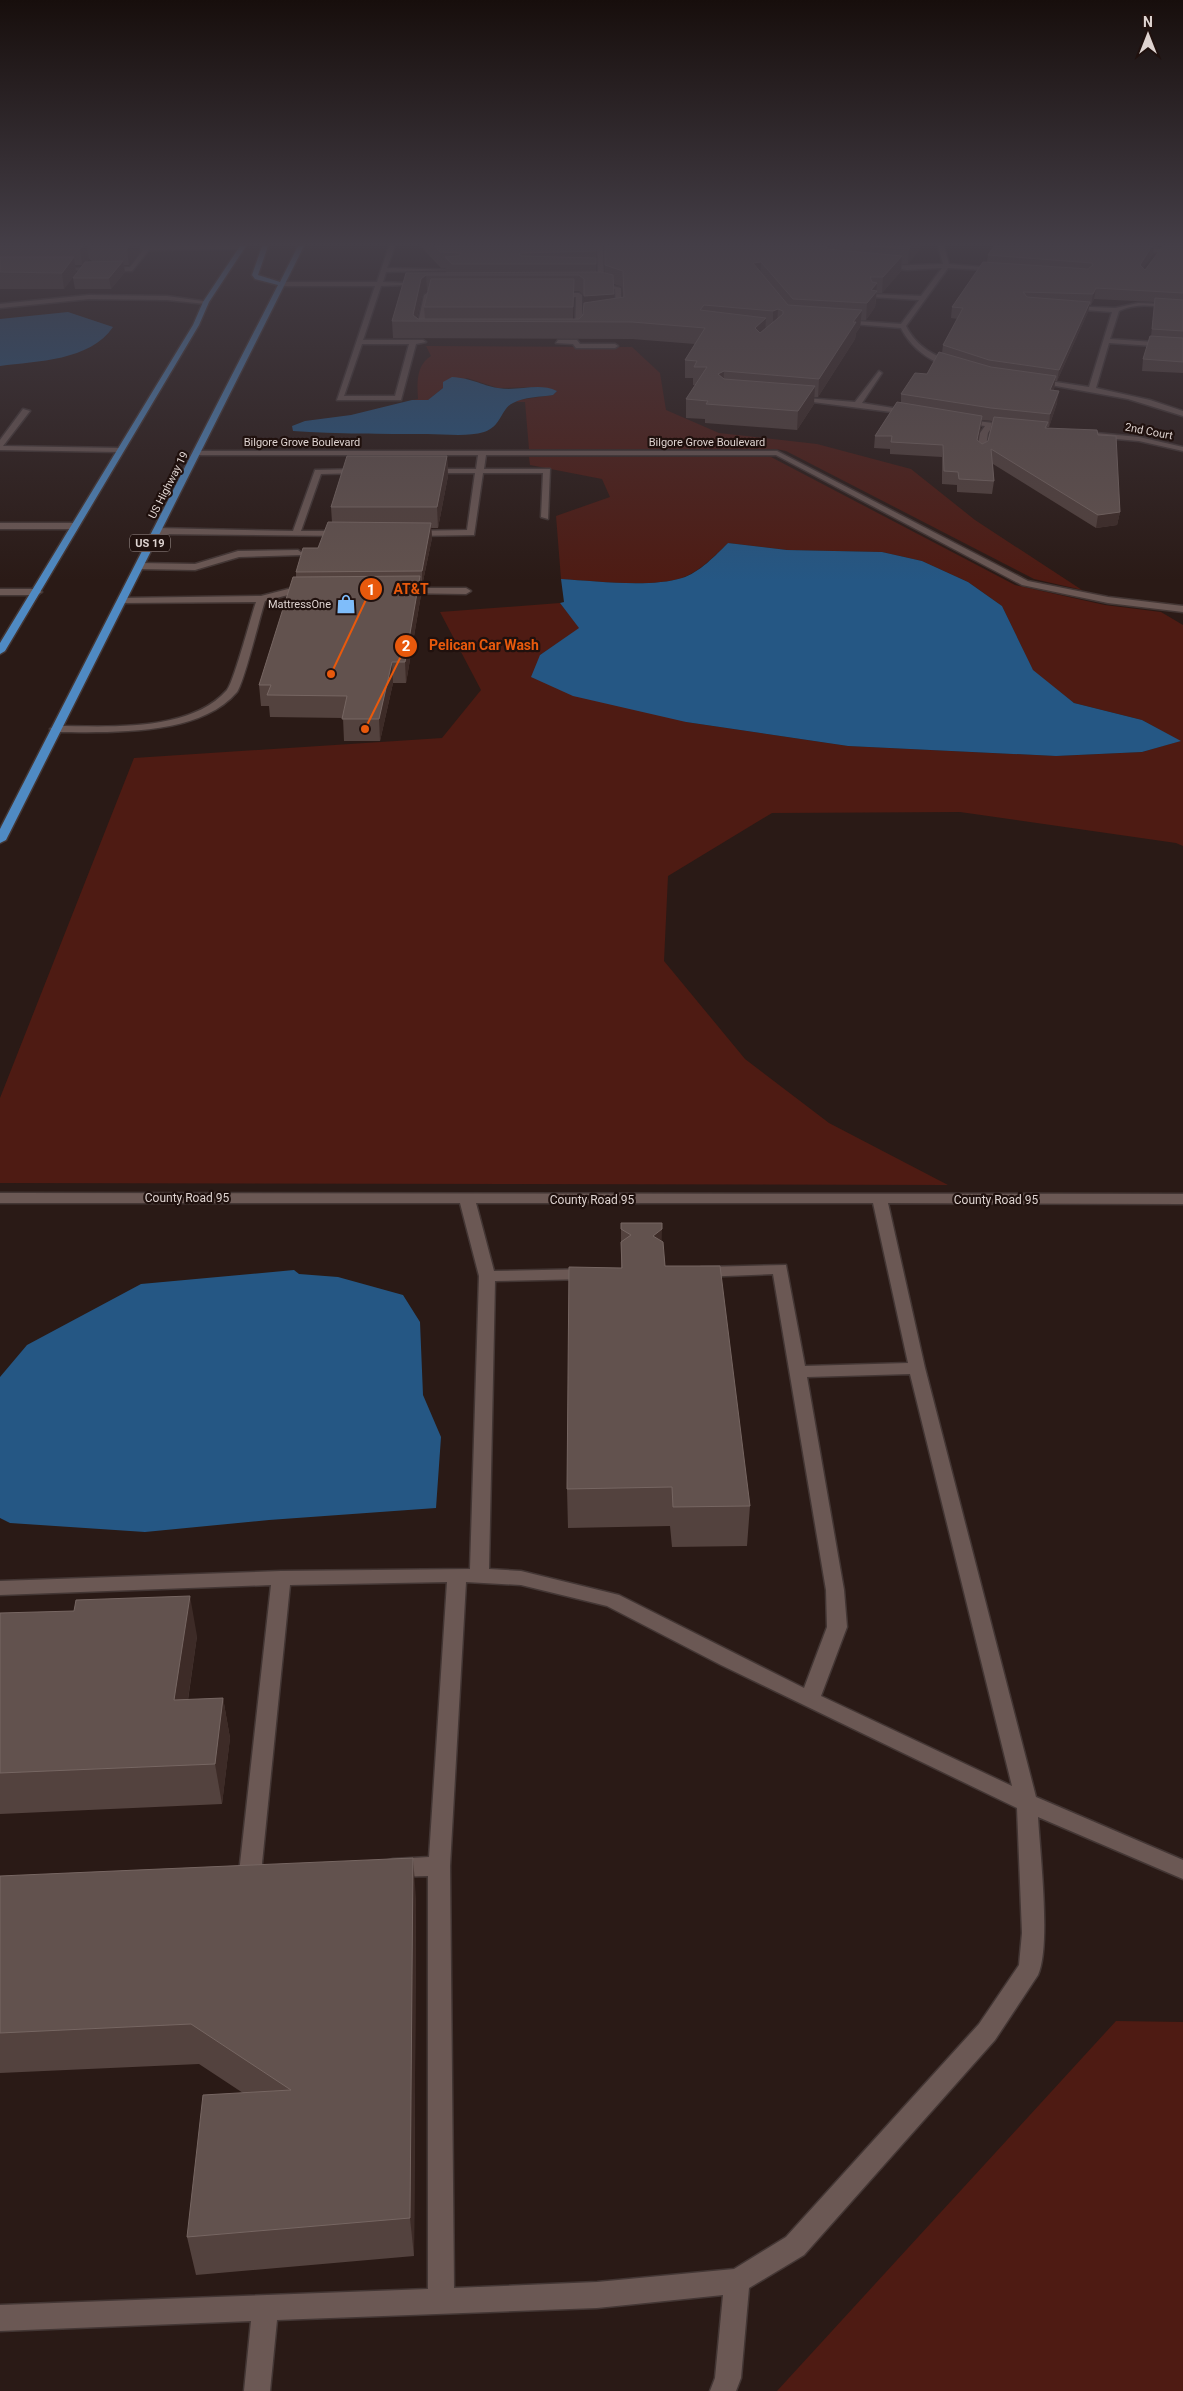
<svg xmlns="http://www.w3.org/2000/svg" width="1183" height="2391" viewBox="0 0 1183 2391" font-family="Roboto,sans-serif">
	<rect width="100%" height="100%" fill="#2a1a16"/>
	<g fill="#4e1b13">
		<path d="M426,346l206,1 28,26 6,37 53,23 98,11 94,25 64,51 107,70 -48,-11 -248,-128 -10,-2h-247l-4,-47h-9l3,-2 34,-5 4,-4 -17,-4 -42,1 -31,-10 -24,10 -15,12h-16l6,-1c-1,-16 -2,-34 13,-43z"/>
		<path d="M529,457h242l244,128 90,20 56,7 22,13v221l-7,-3 -216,-31 -188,1 -104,63 -4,85 81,98 84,64 119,62 -948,-2v-85l134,-340 308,-20 39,-48 -41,-78 120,-9 20,25 -40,27 146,67 162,24 208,10 86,-4 38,-11 -38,-21 -68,-17 -41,-32 -31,-65 -34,-24 -46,-21 -40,-9 -95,-2 -59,-7c-12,12 -29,29 -46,35 -32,10 -87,3 -121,1l-5,-63 54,-19 -8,-18 -72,-14z"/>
		<path d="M1116,2021l67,1v369h-406z"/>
	</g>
	<g fill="#255784">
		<path d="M68,312l45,15c-23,34 -76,34 -113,39v-47z"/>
		<path d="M452,377c20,1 28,8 46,11 20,4 40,-6 59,3l-4,4c-13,2 -29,2 -40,8 -12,5 -11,23 -29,29 -17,5 -39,2 -57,2 -45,0 -89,0 -134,-3l-1,-5 13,-5 46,-6 61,-15h16l15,-12v-6z"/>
		<path d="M728,543l59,7 95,2 40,9 46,21 34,24 31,64 41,33 68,17 39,21 -39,11 -86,4 -208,-10 -162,-24 -113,-26 -42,-19 9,-22 39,-27 -19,-25 4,-1 -3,-23c34,2 89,9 121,-1 17,-5 34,-23 46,-35z"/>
		<path d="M294,1270l5,4 39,3 65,18 17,27 3,73 18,42 -5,71 -167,12 -124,12 -135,-9 -10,-5v-141l27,-32 114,-61z"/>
	</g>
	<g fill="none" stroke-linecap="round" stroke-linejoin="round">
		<defs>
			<g id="minor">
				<path d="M242,246l2,3 -95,1 -17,21 -78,-2 76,-2 13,-17 -26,-1 2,-3z"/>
				<path d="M389,246h6l-8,22 73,2 -74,2 -3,10 43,2 -45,2 -18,54h60l3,2 -10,2 -15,56h-64l38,-114h-93l-3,-2 3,-2h95zM362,344h47l-14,52h-51z"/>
				<path d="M597,246h6l1,38 17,4v27l-39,3 -1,14 -3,2h-159l-3,-2 8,-37 3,-2h152l3,2v19l34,-2 -1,-23 -24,-5 7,-1zM430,297h146l-1,33h-152z"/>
				<path d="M938,246h6l5,18 54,5 -3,2 -52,-3 -42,58c11,22 29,30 51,38v2c-22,2 -47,-19 -56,-38l-61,-5 2,-3 59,4 18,-24 -47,-3 -2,-3 51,2 21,-28 -35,2 -27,-4 63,-2z"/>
				<path d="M1092,246l91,4v4l-88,-6z"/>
				<path d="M89,295l78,1 42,6 -3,2 -39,-4 -78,-1 -89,9v-4z"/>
				<path d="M1138,303l45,2v4c-20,-2 -45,-8 -64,2l-9,28 73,5v4l-74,-5 -13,45 54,12 33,11v5l-55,-17 -94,-17 2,-3 53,8 23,-75 -42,-3 -2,-3 47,2z"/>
				<path d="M558,340h19l3,4h35l3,2 -3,2h-39l-3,-4 -17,-1z"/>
				<path d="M879,371l3,2 -20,30 50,8h3v4l-126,-16 4,-2 62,5z"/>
				<path d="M23,409l7,2 -27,35 117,2 4,2 -4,2 -120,-2v-10z"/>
				<path d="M959,419l52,6 4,2 -4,2 -19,-2 -4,6 -3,20 -4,2 -4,-2 3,-20 5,-7 -26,-3z"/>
				<path d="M1096,433l43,4 44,10v4l-44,-10 -46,-4v-4z"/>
				<path d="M196,451h581l251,130 80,16 75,9v6l-75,-9 -86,-18 -246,-130h-290l-2,14h66l-2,50 -7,-2 2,-44h-60l-9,62 -61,1 -4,-3 1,-2 57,-1 8,-57h-48l-4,-2 4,-2h49l2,-14h-285v-4z"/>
				<path d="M361,469l4,2 -1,2 -43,1 -20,57h44l4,3 -1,2 -192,-2 -4,-3 4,-3 137,3 22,-61z"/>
				<path d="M0,523h74l4,3 -4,3h-74z"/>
				<path d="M298,550l4,3 -1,2 -62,2 -44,13 -56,-1 -4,-3 4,-3 56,1 43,-13z"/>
				<path d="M401,588h65l5,3 -5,3 -68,-1v-4z"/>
				<path d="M0,589h37l5,3 -5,3h-37z"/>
				<path d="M288,589h20l5,3 -5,3h-20l-23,6c-5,15 -21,82 -28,91 -38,45 -129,40 -182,40l-5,-3 5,-3c52,0 134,7 172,-36 7,-8 24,-74 29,-88l-134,1 -3,-1v-4l142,-2z"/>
				<path d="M0,1193l1183,1v10l-295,-1 37,165 111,429 147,63v19l-145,-62c2,36 13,129 0,158l-43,65 -191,215 -55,33 -8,90 -5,13h-26l5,-13 8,-83 -126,13 -320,12 -7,71h-26l7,-70 -251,10v-26l428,-16v-413l-35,1 -8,-2 -3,-7 3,-7 8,-2 36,-2 18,-275 -157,3 -29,288 -3,7 -8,2 -8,-2 -3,-7 32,-288 -271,10v-14l281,-10 189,-2 9,-293 -19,-73h-460zM476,1203h397l35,160 -103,3 -19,-101 -85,2 -8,5 8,5 72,-3 53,316 1,37 -23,61 -185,-93 -98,-24 -32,-2 6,-288 94,-2 8,-5 -8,-5 -95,2zM910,1374l102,412 -191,-90 26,-69 -3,-37 -37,-213zM466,1582l55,3 86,21 114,59 296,143 5,125 -3,32 -40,59 -193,213 -52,32 -137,13 -143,6 -4,-422z"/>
			</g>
			<g id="highway">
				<path d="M240,246h6l-37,56 -10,23 -194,326 -5,3v-11l193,-318 10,-23z"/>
				<path d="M262,246h6l-10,29 22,7 18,-36h6l-298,594 -6,3v-14l278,-544 -23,-6 -3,-4z"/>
			</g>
		</defs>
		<use href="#minor" stroke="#433634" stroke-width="3"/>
		<use href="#highway" stroke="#433634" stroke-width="3"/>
		<use href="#minor" fill="#6b5854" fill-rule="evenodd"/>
		<use href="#highway" fill="#4f8ac3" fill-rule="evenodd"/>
	</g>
	<g fill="#53423e" fill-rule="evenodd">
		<path d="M0,246h140v5l-11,14h-5l1,7 -14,17h-36l-2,-11 12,-15 -3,2h-7l1,8 -12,16h-64zM89,259l3,2v1h-6z"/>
		<path d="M420,246h176v26l9,1 -1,-27h318l-14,18h-6l-1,7 -19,22h-5l-2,14 -9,13h-5l-1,7 -4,6 -1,6 -37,58h-4v7l-17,26 -92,-7v-4l-19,-1v-19l10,-14h-3v-7h-8v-18l10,-16 -63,-5 -239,-1 -1,-17 14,-48h40l-1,-5h-4zM614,284l8,3 1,11 -9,1zM427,291h1l-4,16 1,12h-7l-1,-1 5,-23zM574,291h5l5,4 -1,20 -4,4h-6z"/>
		<path d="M994,246h166l-6,1 -1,7 -10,14 2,2 38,-24v127l-41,-2 1,-12 8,-23 4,-34 -61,-3 -3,6h-2l-1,7 -31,69h-2l-1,9 3,13 -8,24h-2v1l51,7 22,77 -3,13 -21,3 -103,-64 1,17 -2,13 -35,-2v-7l-15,-1v-27l-52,-3v-5l-16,-1 1,-12 26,-33v-9l26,-20 15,-21 1,-8 15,-26 -7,-1 1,-11 35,-45 1,-7zM982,420l10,1 -4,20 -6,3 -4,-3z"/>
		<path d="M447,456l1,20 -10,52h-7l1,10 -10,48h-1v9l-15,88h-13l-13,58h-36l-1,-23 -73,-1 -1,-11h-8l-2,-21 37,-108v-5l22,-24 14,-26 -1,-15z"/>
		<path d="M621,1223l41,18 3,25 85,240 -3,40 -75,1 -2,-21 -102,2 -1,-39 54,-221z"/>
		<path d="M0,1613l197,23 -9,64 35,-2 7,40 -8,66 -222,10z"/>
		<path d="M0,1876l416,22 -2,358 -218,19 -9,-38 56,-144 -44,-29 -199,9z"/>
	</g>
	<g fill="#3d2b27">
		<path d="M83,246h4l2,13 -7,6 -2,-16z"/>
		<path d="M129,246h11v5l-11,14 -2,-16z"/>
		<path d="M826,246h4l-1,13z"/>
		<path d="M911,246h11l-14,18 1,-15z"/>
		<path d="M1152,246h2l-1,8 -15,21 2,-10z"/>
		<path d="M902,256l-1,15 -19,22 1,-16z"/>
		<path d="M74,257l2,16 -12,16 -2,-16z"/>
		<path d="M123,261l2,11 -14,17 -2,-11z"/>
		<path d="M761,262l-1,16 -7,-15z"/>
		<path d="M426,275l1,16 -5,4 -6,26 -3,-6 8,-36z"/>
		<path d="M574,279v20l-1,23v-15z"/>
		<path d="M877,283l-2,24 -9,13 1,-17 4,-13z"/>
		<path d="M1096,288l-2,11 -3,6 2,-11z"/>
		<path d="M614,294v16l-30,2v-16z"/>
		<path d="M1090,302l-2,10 -31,69 2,-11z"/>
		<path d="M778,309l-1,16 -4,3v-17z"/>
		<path d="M862,310l-2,17 -4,6 -1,6 -37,58 1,-18 34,-57z"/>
		<path d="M766,318l-1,17 -10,10v-17z"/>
		<path d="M724,371l-1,18 -5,-15z"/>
		<path d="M1056,376l-2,13 -6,14 2,-13z"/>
		<path d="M815,386l-1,18 -17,26 1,-19z"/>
		<path d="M1059,391l-2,12 -8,24 1,-13z"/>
		<path d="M982,416l-1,12 -6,25 2,-13z"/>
		<path d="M447,456l1,20 -10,52 -1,-21z"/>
		<path d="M1120,512l-3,13 -21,3 2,-13z"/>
		<path d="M431,523l1,15 -10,48v-15z"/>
		<path d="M420,576l1,19 -15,88 -1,-21z"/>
		<path d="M392,662l1,21 -13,58 -1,-22z"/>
		<path d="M662,1229l-1,37 -8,-30z"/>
		<path d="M190,1596l7,40 -15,104 -8,-40z"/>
		<path d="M223,1698l7,40 -8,66 -7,-40z"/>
		<path d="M413,1858l3,40 -2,358 -4,-38z"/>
	</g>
	<g fill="#62524e" stroke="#766662" fill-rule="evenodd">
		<path d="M0,246h83l-3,3h-80z"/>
		<path d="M91,246h38l-2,3h-36z"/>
		<path d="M434,246h162v5l-75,2 -2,1 2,2 75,2v6h-144l-7,-7 14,-1 2,-3 -21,-1z"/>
		<path d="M605,246h221l1,3 75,7 -19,21h-13l2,5 5,1 -6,7 6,1 -10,12 -74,-4 -32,-37 -8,1 35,42 74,5 -9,12h3l-37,57 -95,-8 -6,3 6,5 91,7 -17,25 -92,-7 2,-3 -22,-2 21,-32h-13l3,-6 -12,-1 20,-32 -73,-6 -240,-1 14,-48 195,-1 12,3 1,19 -30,2v-17l-5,-4h-153l-5,4 -8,36 5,4h161l4,-4 1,-12 40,-6 -1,-26 -18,-6zM704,305l69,6 5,-2 5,2v3l-23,19 -5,-5 11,-10 -66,-8z"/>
		<path d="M870,246h41l-2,3z"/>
		<path d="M994,246h158l-12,19 5,5 18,-24h20v47l-87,-5 -3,6 -70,-2 4,5 63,5 -31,68 -70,-10 -46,-15 20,-37 -11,-1 31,-45 105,7 5,-4 -1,-2 -104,-8z"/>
		<path d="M0,257h74l-12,16 -62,-1z"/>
		<path d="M123,261l-14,17h-36l12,-16z"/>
		<path d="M431,279h143l-1,28h-149z"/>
		<path d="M1155,298l28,2v31l-31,-2z"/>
		<path d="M1150,336l33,2v24l-40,-3z"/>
		<path d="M939,352l52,15 65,9 -6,14 9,1 -9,23 -59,-6 -90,-14 14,-21 12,1z"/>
		<path d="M897,402l85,14 -5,24 5,4 6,-3 6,-24 54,5 -3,6 52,2 1,5 18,1 4,76 -22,3 -107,-66 3,32 -35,-2 -1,-7 -14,-1 -1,-26 -52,-3 1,-6h-17z"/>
		<path d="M347,456h100l-10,51h-106z"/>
		<path d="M328,522l103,1 -9,48 -126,1 7,-24h15z"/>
		<path d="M420,576l-15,86h-13l-13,57h-37l5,-23 -80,-1 4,-10h-12l34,-108z"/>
		<path d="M621,1223h41v6l-9,7 10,6 2,24h55l30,240 -77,1 -1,-20 -105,2 2,-222 53,1 -1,-26 10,-7 -10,-6z"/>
		<path d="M190,1596l-16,104 49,-2 -8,66 -215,9v-160l74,-2 2,-11z"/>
		<path d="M413,1858l-3,360 -223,19 16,-142 88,-5 -100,-66 -191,9v-157z"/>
	</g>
	<linearGradient id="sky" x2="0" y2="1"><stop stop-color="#170e0c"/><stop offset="0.42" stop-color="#443e47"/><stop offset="1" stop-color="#443e47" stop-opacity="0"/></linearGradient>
	<rect width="1183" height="581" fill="url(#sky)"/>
	<defs>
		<symbol id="shop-bare" viewBox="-9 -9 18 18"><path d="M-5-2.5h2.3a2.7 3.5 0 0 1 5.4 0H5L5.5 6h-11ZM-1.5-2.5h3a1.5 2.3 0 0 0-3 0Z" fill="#7fbdfa" stroke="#20110e" stroke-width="2.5" paint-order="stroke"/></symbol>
	</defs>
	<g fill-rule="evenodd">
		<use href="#shop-bare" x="332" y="590" width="28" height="28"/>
	</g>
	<g text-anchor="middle" stroke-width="4.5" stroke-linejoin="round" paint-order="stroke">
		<g font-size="11" fill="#ded3d0" stroke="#20110e">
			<text transform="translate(1149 431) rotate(11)" y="4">2nd Court</text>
			<text x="302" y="446">Bilgore Grove Boulevard</text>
			<text x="707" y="446">Bilgore Grove Boulevard</text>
			<text transform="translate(168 485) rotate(-63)" y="4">US Highway 19</text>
		</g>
		<rect fill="#20110e" stroke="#a59996" stroke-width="1" x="130" y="534.5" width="40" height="17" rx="4"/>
		<g font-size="11" font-weight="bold" fill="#ded3d0">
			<text x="150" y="547">US 19</text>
		</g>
		<g font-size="11" fill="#ded3d0" stroke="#20110e" text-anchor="end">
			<text x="331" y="608">MattressOne</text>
		</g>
		<g font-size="12" fill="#ded3d0" stroke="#20110e">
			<text x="187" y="1202">County Road 95</text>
			<text x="592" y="1204">County Road 95</text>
			<text x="996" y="1204">County Road 95</text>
		</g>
	</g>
	<path fill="none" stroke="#e8590c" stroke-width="2" d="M331 674L371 589M365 729L406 646"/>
	<g fill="#e8590c" stroke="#20110e" stroke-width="2">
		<circle cx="331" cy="674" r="5"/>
		<circle cx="365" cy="729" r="5"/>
		<circle cx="371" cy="589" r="12"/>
		<circle cx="406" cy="646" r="12"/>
	</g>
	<g font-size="15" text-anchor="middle" font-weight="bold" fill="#fff">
		<text x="371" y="595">1</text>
		<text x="406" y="651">2</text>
	</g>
	<g font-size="14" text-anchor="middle" font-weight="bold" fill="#e8590c" stroke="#20110e" stroke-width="4.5" stroke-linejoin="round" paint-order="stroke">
		<text x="411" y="594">AT&amp;T</text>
		<text x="484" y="650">Pelican Car Wash</text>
	</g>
	<g transform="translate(1148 35)" stroke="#20110e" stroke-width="4" paint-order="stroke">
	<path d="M0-4L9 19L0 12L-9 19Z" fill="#ded3d0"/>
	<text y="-8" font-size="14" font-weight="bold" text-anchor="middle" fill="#ded3d0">N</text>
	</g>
</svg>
